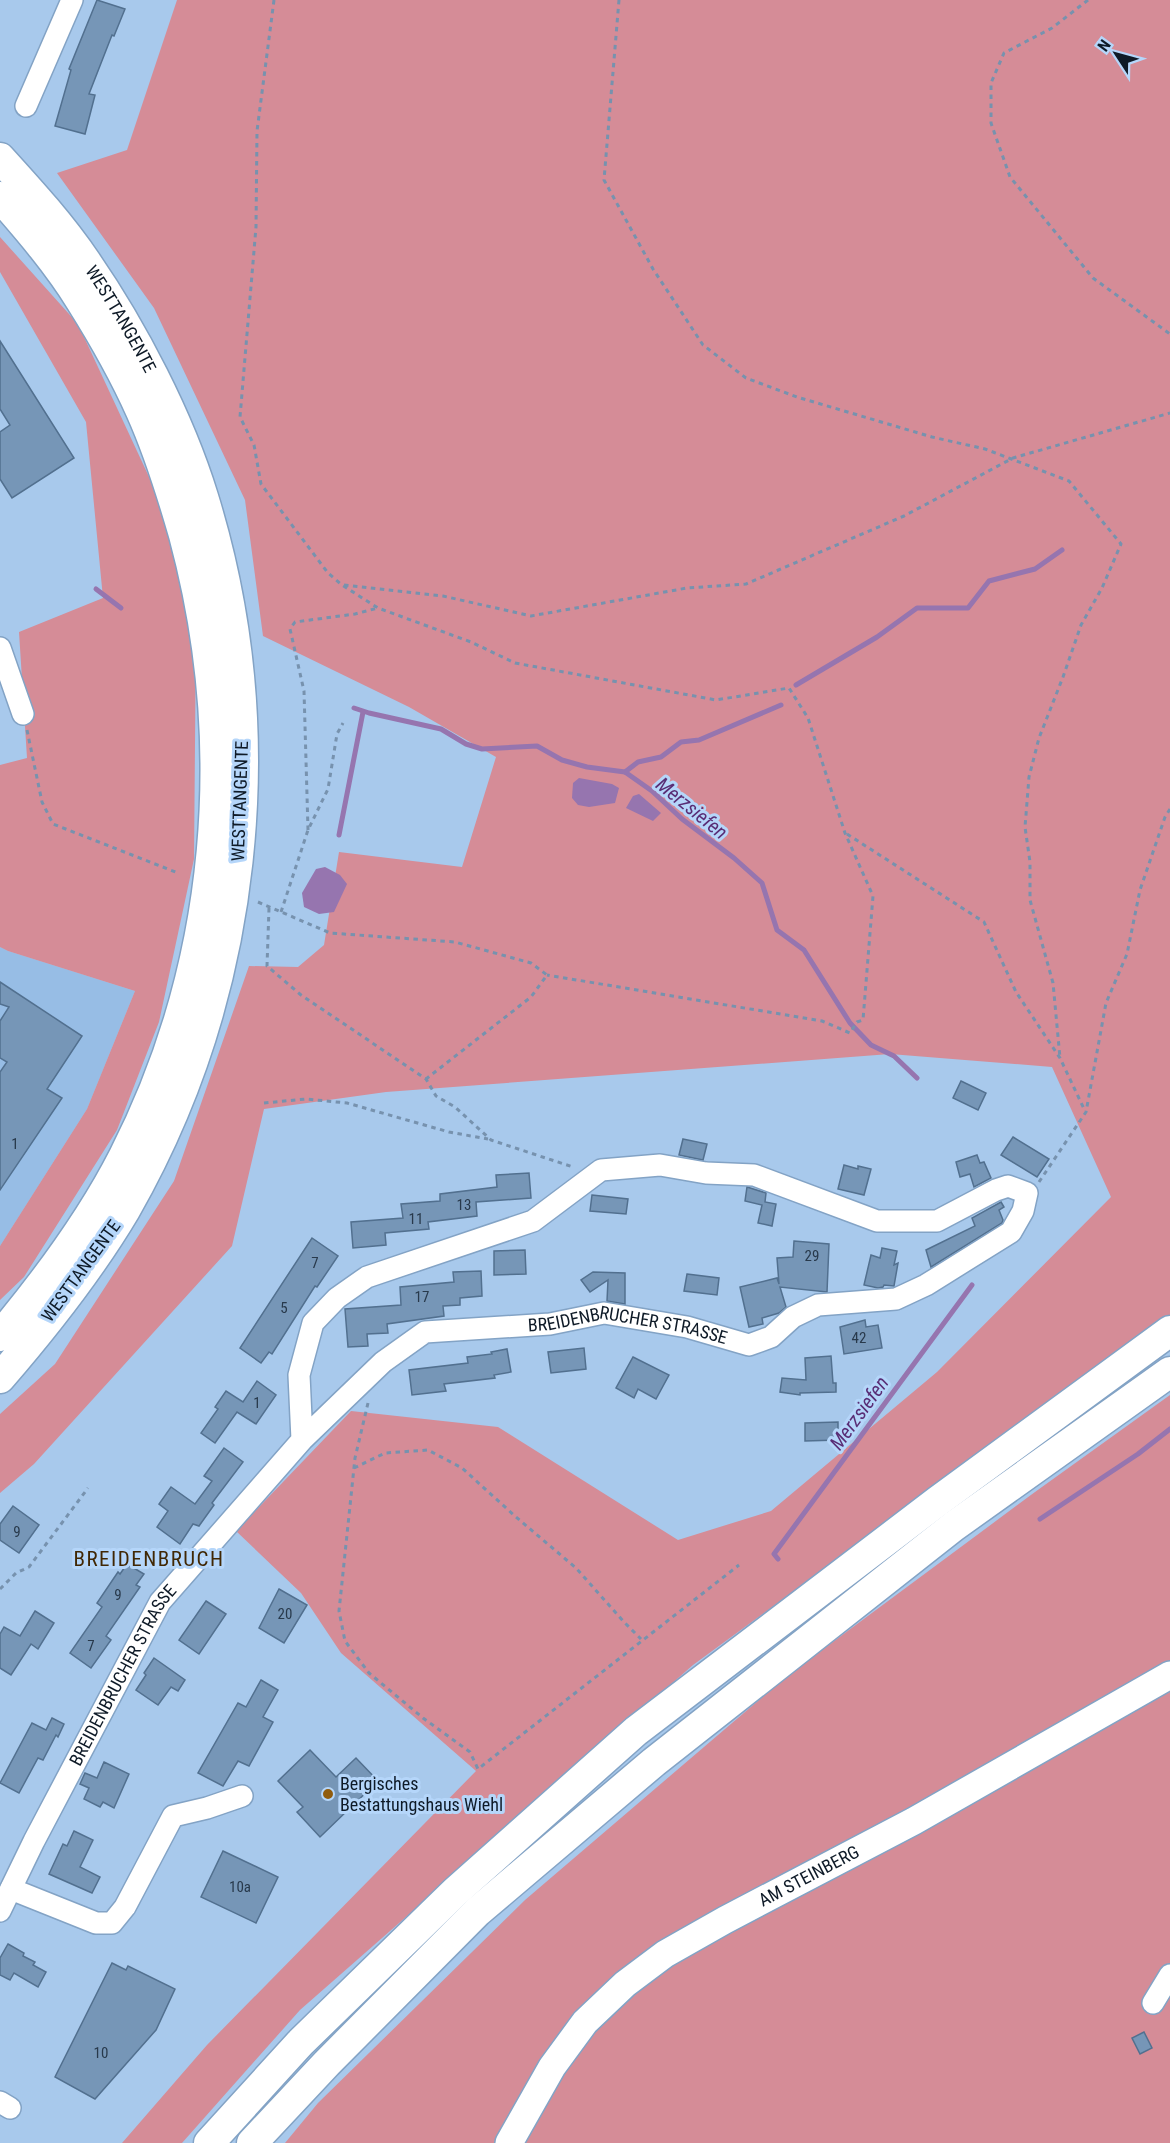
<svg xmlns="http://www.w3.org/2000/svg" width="1170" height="2143" viewBox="0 0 1170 2143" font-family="'Roboto Condensed',sans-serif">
	<rect width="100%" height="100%" fill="#a8c9ec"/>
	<path fill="#97bde5" d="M0,947l8,4 127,40 -48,118 -87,137z"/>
	<g fill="#d58c97">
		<path d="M177,0h993v1316l-477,349 -393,345 -118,133h-60l85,-98 269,-274 -135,-118 -40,-60 -65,-62 115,-120 147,16 180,113 93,-29 166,-139 174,-175 -59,-130 -162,-13 -504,38 -122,17 -32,137 -198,218 -34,29v-79l55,-50 119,-183 75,-215 49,1 26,-22 15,-93 123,15 34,-110 -87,-50 -146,-71 -18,-136 -91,-192 -97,-135 70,-23z"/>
		<path d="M0,237l78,87 85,183 33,125 -2,227 -35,163 -42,108 -93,147 -24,23v-54l87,-137 48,-118 -127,-40 -8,-4v-182l27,-7 -8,-126 84,-34 -17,-176 -86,-150z"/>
		<path d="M1170,1395v268l-252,145 -262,138 -156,197h-215l33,-40 207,-203 262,-224 248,-184z"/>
		<path d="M1170,1688v455h-655l42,-75 72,-82z"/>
	</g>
	<g fill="#9675af">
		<path d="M579,778l33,6 7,4 -4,15 -26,4 -11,-2 -6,-7 1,-15z"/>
		<path d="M639,794l22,19 -8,8 -27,-13 7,-12z"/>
		<path d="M325,867l15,8 7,9 -13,28 -15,2 -15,-7 -2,-14 14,-24z"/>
	</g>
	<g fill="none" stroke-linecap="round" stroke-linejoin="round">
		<g stroke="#9675af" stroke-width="5">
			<path d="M96,589l25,19"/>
			<path d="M796,685l81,-48 40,-29h51l21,-27 46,-12 27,-19"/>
			<path d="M354,708l15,5 72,16 25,15 16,5 55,-3 25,14 25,7 38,5 27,19 30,28 52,39 28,25 15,47 27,20 46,73 21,22 23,11 23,22"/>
			<path d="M625,772l13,-10 23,-5 20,-15 18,-2 82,-35"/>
			<path d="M339,835l24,-123"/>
			<path d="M1040,1519l98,-65 32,-25"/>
			<path d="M778,1559l-4,-5 198,-269"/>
		</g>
	</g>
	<g fill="#7696b7" stroke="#52708f" stroke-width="1.5">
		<path d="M97,0l28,9 -11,27 -2,-1 -23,59 6,1 -10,39 -30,-8 16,-56 -2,-1z"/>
		<path d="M0,341l74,117 -62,40 -12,-19v-47l10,-7 -10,-16z"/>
		<path d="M0,982l82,54 -35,53 15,9 -62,92v-118l7,-10 -7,-4v-37l9,-14 -9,-3z"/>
		<path d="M961,1081l25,12 -8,17 -25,-12z"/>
		<path d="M1013,1137l36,22 -12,18 -36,-22z"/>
		<path d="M683,1139l24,5 -4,16 -24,-5z"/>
		<path d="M977,1155l3,8 4,-1 7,16 -17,9 -4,-13 -10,3 -4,-15z"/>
		<path d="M844,1165l14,4v-3l13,3 -7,26 -26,-6z"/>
		<path d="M529,1173l2,25 -55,4 1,14 -49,6 1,7 -44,4 1,12 -33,3 -2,-26 52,-4 -2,-14 39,-3v-7l57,-7 -1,-12z"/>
		<path d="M747,1187l19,6 -1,9 11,2 -4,22 -14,-3 4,-18 -17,-4z"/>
		<path d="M592,1195l36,4 -2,15 -36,-3z"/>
		<path d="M1001,1202l3,5 -5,3 4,10 -1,3 -71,44 -5,-17 49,-24 -3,-8z"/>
		<path d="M312,1238l26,18 -21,31 -2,-1 -43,68 -3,-2 -8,11 -21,-15z"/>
		<path d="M794,1241l35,3 -2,48 -47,-5 6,20 -7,6 -17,5 1,6 -14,3 -9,-40 37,-9 2,6 -2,-26 16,-1z"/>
		<path d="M882,1248l15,3 -3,14 4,-2 -4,23 -10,-1 -1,2 -5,1 -14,-3 7,-30 9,3z"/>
		<path d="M525,1250l1,24 -32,1v-24z"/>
		<path d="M481,1271l1,25 -22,2v7l-17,1 1,10 -57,8 1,9 -21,1 1,12 -20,1 -3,-38 56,-4 -1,-18 54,-5 -1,-10z"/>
		<path d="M593,1272l32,1v31l-18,-3 1,-21 -18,12 -9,-12z"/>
		<path d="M687,1274l32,4 -2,17 -33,-4z"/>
		<path d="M865,1320l1,7 12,-2 4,23 -38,6 -4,-27z"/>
		<path d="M584,1348l2,21 -35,4 -3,-21z"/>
		<path d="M507,1349l4,23 -17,3 1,3 -51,6 2,7 -34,4 -3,-25 59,-7 -1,-6 25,-3 -1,-2z"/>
		<path d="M831,1356l2,27h3v9l-36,1v2l-20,-3 2,-14 24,2 -1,-22z"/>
		<path d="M633,1357l36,18 -13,24 -18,-10 -4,9 -18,-10z"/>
		<path d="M257,1381l19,14 -20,29 -19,-12 -22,31 -14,-10 17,-24 -3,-2 11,-16 17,11z"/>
		<path d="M838,1422v18l-33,1v-18z"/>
		<path d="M224,1448l19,14 -31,41 2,2 -15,21 -6,-2 -13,20 -23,-17 11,-16 -9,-7 12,-17 24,17 17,-23 -8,-5z"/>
		<path d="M13,1506l26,19 -20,28 -19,-13v-16z"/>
		<path d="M127,1564l17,10 -8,11 4,2 -34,49 5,4 -20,28 -21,-15 32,-46 -5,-4 21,-31 2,2z"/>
		<path d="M279,1589l28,16 -23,38 -25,-15z"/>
		<path d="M206,1601l20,13 -27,40 -20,-14z"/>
		<path d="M35,1611l19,12 -16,26 -7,-5 -20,31 -11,-7v-34l4,-7 16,9z"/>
		<path d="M154,1658l31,22 -7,11 -7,-4 -13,18 -22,-15 10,-15 -2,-2z"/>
		<path d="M261,1680l17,10 -15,27 10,5 -24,44 -11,-5 -15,25 -25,-13 40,-70 8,4z"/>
		<path d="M52,1718l12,6 -6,13 -2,-2 -13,25 -5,-2 -19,35 -19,-10 32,-60 14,7z"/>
		<path d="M310,1750l26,27 20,-19 22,23 -58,56 -23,-25 6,-5 -25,-26z"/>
		<path d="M104,1762l25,12 -15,34 -11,-6 -3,5 -16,-8 5,-11 -9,-4 5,-11 12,5z"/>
		<path d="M74,1831l19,9 -13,27 20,10 -8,16 -43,-19 14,-30 4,2z"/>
		<path d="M223,1851l55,26 -22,46 -55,-26z"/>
		<path d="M8,1944l16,9 -1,3 12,6 -2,3 13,7 -8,15 -24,-14 -4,7 -10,-5v-17z"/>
		<path d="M112,1963l14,7 2,-4 47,23 -19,41 -61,69 -40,-22z"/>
		<path d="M1144,2032l8,16 -12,6 -8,-16z"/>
	</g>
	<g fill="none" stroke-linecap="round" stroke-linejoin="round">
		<defs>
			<g id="minor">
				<path d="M26,106l46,-106"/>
				<path d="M0,648l23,66"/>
				<path d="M11,1889l85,34h16l13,-16 48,-91 34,-8 35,-12"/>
				<path id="s1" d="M0,1911l34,-70 126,-239 142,-162 81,-78 42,-30 125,-8 54,-11 83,14 62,18 22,-8 22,-20 25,-12 78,-6 30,-14 85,-53 12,-21 4,-18 -19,-7 -12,4 -59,31h-60l-123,-46 -48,-2 -46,-8 -59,5 -68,51 -166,56 -30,21 -24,25 -14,52 3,65"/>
				<path d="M1153,2003l17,-28"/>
				<path d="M0,2102l10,6"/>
			</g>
			<g id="major">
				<path id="s2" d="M509,2143l43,-76 33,-45 40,-38 40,-30 60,-34 189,-99 256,-146"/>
			</g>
			<g id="highway">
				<path id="s3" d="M0,158c30,33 61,67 86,104 47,68 93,157 117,235 73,236 45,498 -78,713 -35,59 -80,116 -125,168"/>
				<path d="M0,197c29,33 58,67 81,104 22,35 43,72 60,110 18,40 31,82 43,124 56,208 38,429 -60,621 -33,65 -78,125 -124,180"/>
				<path d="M209,2143l92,-101 154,-150 181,-161 302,-230 232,-170"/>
				<path d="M252,2143l75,-80 150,-151 177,-150 300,-236 216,-154"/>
			</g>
		</defs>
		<use href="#minor" stroke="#83a3c5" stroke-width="24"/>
		<use href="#major" stroke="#83a3c5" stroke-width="30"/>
		<use href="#highway" stroke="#83a3c5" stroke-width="33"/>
		<g stroke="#7792ae" stroke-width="3" stroke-dasharray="4.5 4.5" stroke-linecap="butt">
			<path d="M274,0l-17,131 -1,96 -16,190 14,28 7,39 67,89 14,12 36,23 93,34 44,21 201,37 73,-12 19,30 37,115 28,63 -10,124 -6,2 -7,11 -28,-12 -275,-46"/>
			<path d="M619,0l-15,180 49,89 50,76 43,33 51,19 135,40 53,12 84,32 52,63 -19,44 -21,37 -18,52 -24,61 -10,39 -4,50 5,35v38l23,83 7,75"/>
			<path d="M1088,0l-36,28 -48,25 -13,30v40l19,54 83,101 77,56"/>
			<path d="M344,585l99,11 88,20 156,-28 59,-4 158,-68 109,-58 157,-45"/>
			<path d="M27,730l15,72 11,22 125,49"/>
			<path d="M308,830l-4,-139 -14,-62 5,-7 60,-8 23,-6"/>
			<path d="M847,834l137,88 32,70 44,66 25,53"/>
			<path d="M258,902l72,31 125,9 76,21 16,12 -16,22 -105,82"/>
			<path d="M269,908l-2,58 34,29 125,84 10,17 19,11 36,33 82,27"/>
			<path d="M281,912l27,-82 20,-41 9,-55 6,-11"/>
			<path d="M264,1103l42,-4 41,4 102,29 39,7"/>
			<path d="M1039,1182l47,-70 20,-109 21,-49 13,-64 25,-73 5,-8"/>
			<path d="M368,1403l-13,55 -16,153 6,30 24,32 54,45 47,34 8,17 261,-204"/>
			<path d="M354,1468l31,-15 43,-3 34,18 54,49 60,51 48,54 17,17"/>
			<path d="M0,1589l16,-16 13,-6 59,-79"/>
		</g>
		<use href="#minor" stroke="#fff" stroke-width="21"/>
		<use href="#major" stroke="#fff" stroke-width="27"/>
		<use href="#highway" stroke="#fff" stroke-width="30"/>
	</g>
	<circle fill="#905c0d" stroke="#b5d6fa" stroke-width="2" cx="328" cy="1794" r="6"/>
	<g text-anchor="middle" stroke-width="6" stroke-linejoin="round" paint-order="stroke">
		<g font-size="15" fill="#28394b">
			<text x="15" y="1149">1</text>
			<text x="464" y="1210">13</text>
			<text x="416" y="1224">11</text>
			<text x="812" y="1261">29</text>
			<text x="315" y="1268">7</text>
			<text x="422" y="1302">17</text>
			<text x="284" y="1313">5</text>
			<text x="859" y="1343">42</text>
			<text x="257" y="1408">1</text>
			<text x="17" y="1537">9</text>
			<text x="118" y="1600">9</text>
			<text x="285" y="1619">20</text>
			<text x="91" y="1651">7</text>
			<text x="240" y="1892">10a</text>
			<text x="101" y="2058">10</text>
		</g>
		<g font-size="18" fill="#0e1a27" stroke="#b5d6fa">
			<text dy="6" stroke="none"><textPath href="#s3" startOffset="202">WESTTANGENTE</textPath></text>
			<text transform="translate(240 801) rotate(-88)" y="6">WESTTANGENTE</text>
			<text transform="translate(81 1271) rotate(-54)" y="6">WESTTANGENTE</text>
			<text dy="6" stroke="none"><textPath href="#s1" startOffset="932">BREIDENBRUCHER STRASSE</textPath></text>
			<text dy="6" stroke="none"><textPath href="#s1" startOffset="266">BREIDENBRUCHER STRASSE</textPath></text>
			<text dy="6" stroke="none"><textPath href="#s2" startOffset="412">AM STEINBERG</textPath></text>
		</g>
		<g font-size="18" fill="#0e1a27" stroke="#b5d6fa" text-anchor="start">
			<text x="340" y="1790">Bergisches<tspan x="340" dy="21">Bestattungshaus Wiehl</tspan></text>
		</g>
		<g font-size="20" font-style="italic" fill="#592d75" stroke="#b5d6fa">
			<text transform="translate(692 808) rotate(39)" y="7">Merzsiefen</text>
			<text transform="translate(859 1413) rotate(-54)" y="7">Merzsiefen</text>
		</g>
		<g font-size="21" letter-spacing="1.5" fill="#402704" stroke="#b5d6fa">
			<text x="149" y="1566">BREIDENBRUCH</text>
		</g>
	</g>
	<g transform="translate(1116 54) rotate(306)" stroke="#b5d6fa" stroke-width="4.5" paint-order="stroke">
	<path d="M0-4.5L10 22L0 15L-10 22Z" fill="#0e1a27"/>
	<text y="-9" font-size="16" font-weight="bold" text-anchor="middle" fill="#0e1a27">N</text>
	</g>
</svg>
